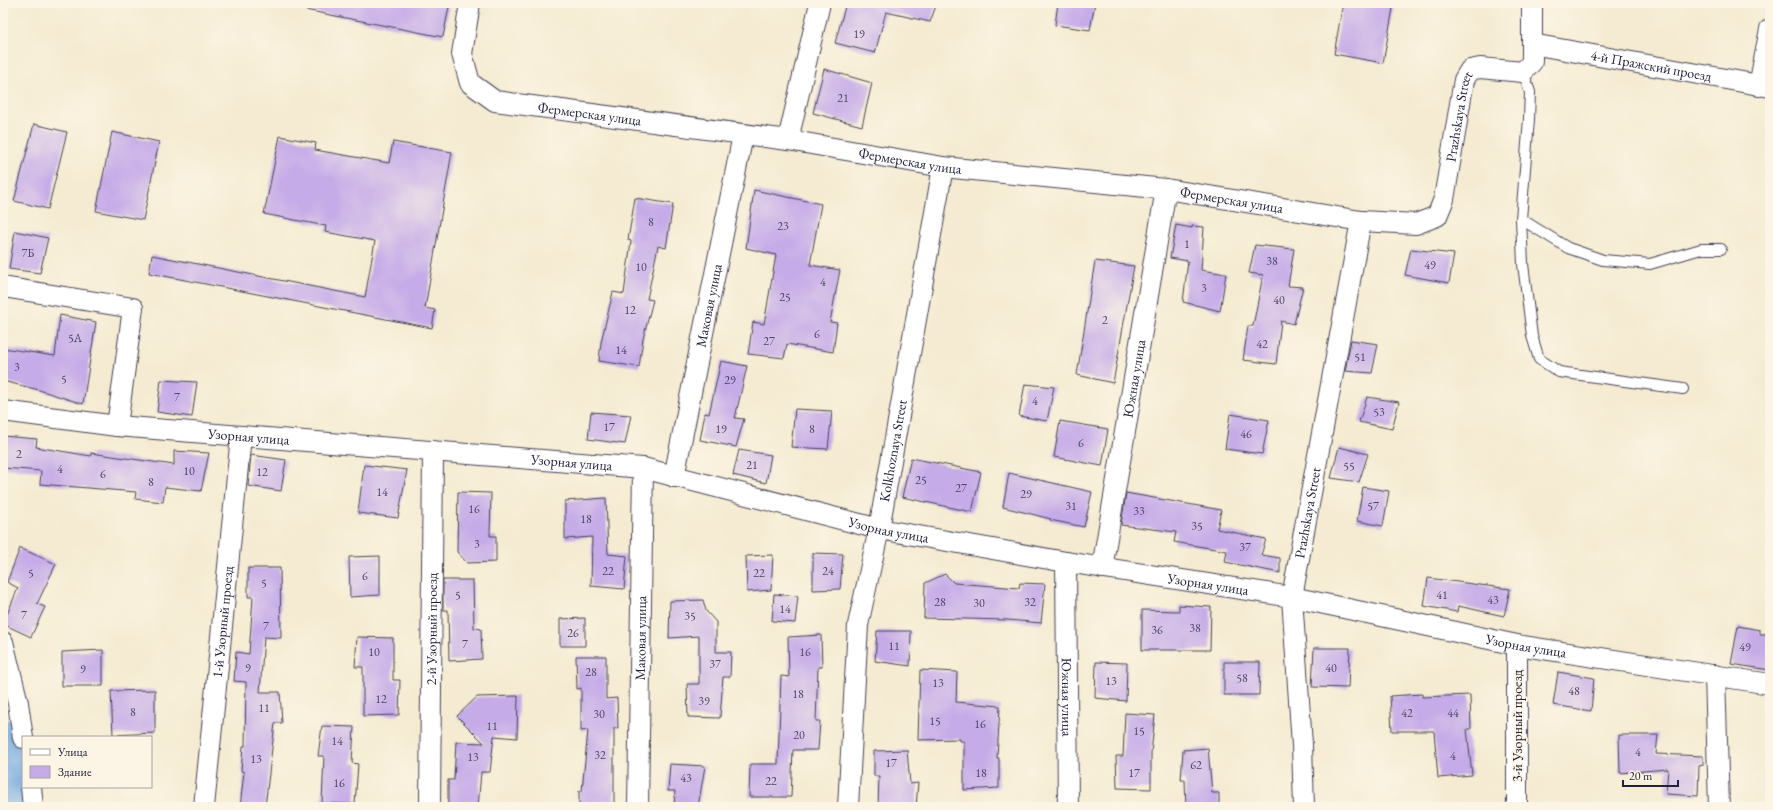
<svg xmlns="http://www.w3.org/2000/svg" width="1773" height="810" viewBox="0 0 1773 810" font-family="'EB Garamond',serif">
	<rect width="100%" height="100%" fill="#fcf5e5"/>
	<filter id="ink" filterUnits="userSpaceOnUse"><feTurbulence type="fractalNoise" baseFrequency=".025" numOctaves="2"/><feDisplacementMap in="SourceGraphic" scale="8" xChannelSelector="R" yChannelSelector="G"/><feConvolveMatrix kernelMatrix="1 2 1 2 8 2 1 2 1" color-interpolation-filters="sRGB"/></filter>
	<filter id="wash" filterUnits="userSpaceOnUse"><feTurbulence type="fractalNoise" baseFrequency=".012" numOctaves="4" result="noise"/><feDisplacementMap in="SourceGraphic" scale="16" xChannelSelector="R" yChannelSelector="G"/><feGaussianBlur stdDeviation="0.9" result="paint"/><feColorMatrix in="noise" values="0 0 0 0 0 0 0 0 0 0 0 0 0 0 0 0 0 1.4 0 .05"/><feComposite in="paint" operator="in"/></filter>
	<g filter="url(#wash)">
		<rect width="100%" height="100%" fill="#f5ebd2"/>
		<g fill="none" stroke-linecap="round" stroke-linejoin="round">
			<path stroke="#71a8e0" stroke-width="33" d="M3,735l14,72"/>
		</g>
		<g id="blocks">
			<g fill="#c5abe8">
				<path d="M306,3h124l19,4 -6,30 -138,-27z"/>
				<path d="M846,3h91l-7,19 -44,-10 -11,41 -40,-10z"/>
				<path d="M1058,3h37l-5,27 -35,-5z"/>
				<path d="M1343,3h51l-11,60 -49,-9z"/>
				<path d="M824,69l48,14 -10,43 -49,-13z"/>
				<path d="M34,124l33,8 -19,77 -34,-8z"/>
				<path d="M112,132l47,10 -16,78 -47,-9z"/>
				<path d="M280,136l36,7 -1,7 74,13 4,-21 59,10 -27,156 10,2 -3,18 -283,-55 3,-18 213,42 10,-56 -50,-9 1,-6 -62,-12z"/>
				<path d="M754,190l67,14 -11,61 30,5 -10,52 7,1 -4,29 -46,-8 -3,14 -36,-4 5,-32 11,2 12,-69 -30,-7z"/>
				<path d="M635,198l38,6 -7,44 -8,-2 -11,53 6,1 -10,39 -4,28 -40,-6 2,-19 12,-50 11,2 7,-53 -3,-1z"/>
				<path d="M1176,225l16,3v-2l12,1 -3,43 25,4 -6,37 -37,-9 5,-41 -18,-3z"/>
				<path d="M15,231l33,7 -8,35 -31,-4z"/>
				<path d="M1255,245l39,4 -6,37 15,1 -9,37 -13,-3 -5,43 -33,-4 5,-34h5l10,-51 -14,-2z"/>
				<path d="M1411,249l43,5 -5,29 -44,-8z"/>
				<path d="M1095,261l39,5 -21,117 -36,-8z"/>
				<path d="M60,315l36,7 -13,82 -44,-14 -36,-9v-33l52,8z"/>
				<path d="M1351,340l27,4 -6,29 -27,-2z"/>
				<path d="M721,361l26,5 -12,52 9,1 -8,28 -36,-7 5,-27 4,1z"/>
				<path d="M161,380l36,2 -5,35 -35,-5z"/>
				<path d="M1025,384l29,3 -7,34 -28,-5z"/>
				<path d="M1367,397l32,5 -7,27 -33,-7z"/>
				<path d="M795,409l37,2 -4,38 -37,-2z"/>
				<path d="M591,412l40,3 -6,29 -37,-5z"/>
				<path d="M1230,414l39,6 -7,34 -37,-5z"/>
				<path d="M1060,421l48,8 -6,37 -48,-9z"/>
				<path d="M3,436l34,3 -1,8 55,9v-3l83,12v-14l35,2 -8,38 -36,-4 -2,15 -28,-3 1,-7 -96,-8 1,-13 -38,-3z"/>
				<path d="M1339,447l29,7 -9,28 -28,-4z"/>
				<path d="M739,450l32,5 -5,28 -33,-8z"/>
				<path d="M251,455l35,5 -5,31 -33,-5z"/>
				<path d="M911,458l70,14 -9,40 -70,-15z"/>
				<path d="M364,465l43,5 -9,48 -40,-5z"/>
				<path d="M1009,473l83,19 -8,35 -34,-7 1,-1 -48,-12z"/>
				<path d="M1363,487l26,4 -6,35 -26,-5z"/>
				<path d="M458,492l33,1 -1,43h6v26l-29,1 -10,-11z"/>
				<path d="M1126,493l95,17 -4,19 49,10 -5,16 19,3v15l-55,-11 2,-11 -53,-9 2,-10 -55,-7z"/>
				<path d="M606,498l2,56 19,2 -3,33 -33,-3 1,-49 -27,2v-38z"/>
				<path d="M20,548l36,16 -19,40 8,3 -14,30 -28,-13 15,-36 -11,-6z"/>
				<path d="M813,553l30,1 -3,35 -27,1z"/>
				<path d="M773,555l-2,35 -24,2 -1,-36z"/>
				<path d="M380,556v39l-30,2 -1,-40z"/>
				<path d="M248,568h32l1,70 -17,-1 -4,55h20l2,31h-7l-10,84h-25l4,-35 -3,-1 2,-25h2l1,-64 -12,-1 2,-29 13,2 4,-57h-5z"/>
				<path d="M945,574l9,9 65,5 1,-5 25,1 -4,39 -33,-3 -84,-2 1,-35z"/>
				<path d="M1428,578l82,11 -6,27 -46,-10 -1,6 -33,-6z"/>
				<path d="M443,580h30l1,48 7,1 1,30 -33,2 -1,-51h-5z"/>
				<path d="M774,594l24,2 -3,27 -23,-2z"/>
				<path d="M703,600l3,11 10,11v30h15l-1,25h-7l-3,41 -32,-1 -1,-33h12v-48l-30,2 1,-37z"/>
				<path d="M1179,605l32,2 -1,43h-68v-40l37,1z"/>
				<path d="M585,618v28h-25v-27z"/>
				<path d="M1738,626l22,4v4h10v36l-39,-6z"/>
				<path d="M877,631h34l-1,35 -35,-5z"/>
				<path d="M821,635l1,32h-4l-2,54h4l-2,29h-25l-2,47h-42l1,-33h28l3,-88 8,1 -1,-40z"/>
				<path d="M357,637l36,1v42h7l-1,35 -36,1v-49h-8z"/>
				<path d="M1314,648h36l-2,40 -36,-1z"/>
				<path d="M103,650v36h-41v-34z"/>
				<path d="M576,656h30v43l11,-1 1,30h-4v79h-35v-16h3l6,-61 -7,1v-43l-4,1z"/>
				<path d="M1096,662l31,1 -1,38 -31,-3z"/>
				<path d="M1224,662h36l-1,33h-35z"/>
				<path d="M920,670l37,2 -1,30 44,4 -3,52h2v30l-35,2v-49h-4v-2l-42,1z"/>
				<path d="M1558,672l36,6 -3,33 -38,-6z"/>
				<path d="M155,690v43l-42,2 -2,-44z"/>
				<path d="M1422,694v3l48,-2 1,34h-4l5,46 -34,3 -4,-47h-42l-2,-35z"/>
				<path d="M518,696l-1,42 -23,-2 -4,36h-9l-3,35h-30v-27h6l2,-38 28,1 -27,-27 20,-19z"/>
				<path d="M1125,713l30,2 -4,38v36l-34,-1 -1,-32h7z"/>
				<path d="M322,726l32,1 -2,36 6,1 -3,40 -33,-1 2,-47h-6z"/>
				<path d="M1619,735h39l-2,19 47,2v9l-4,1 -1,30 -32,-2 2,-25 -48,4z"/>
				<path d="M1208,748l4,45h7v14h-33l-1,-27h-4l2,-30z"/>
				<path d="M907,750l3,34 8,-1 -2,24h-38l1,-31h-5v-25z"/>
				<path d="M670,764l35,2 -7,41h-24l1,-16h-7z"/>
			</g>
		</g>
	</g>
	<g filter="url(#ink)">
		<use href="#blocks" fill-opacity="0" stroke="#424052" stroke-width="1"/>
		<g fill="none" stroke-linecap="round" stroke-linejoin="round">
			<defs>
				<g id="service">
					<path d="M1523,72l7,20 -1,27 -8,100 2,45 9,72 7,23 20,13 124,17"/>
					<path d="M1521,219l47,29 35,12 47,4 51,-15h20"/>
				</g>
				<g id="minor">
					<path id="s1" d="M470,3l-8,51 8,29 25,18 293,39 155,27 223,22 195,32 55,3 21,-8 7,-17 20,-119 6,-10 10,-2 43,4 9,-10v-59"/>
					<path id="s2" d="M1532,44l238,43"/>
					<path d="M1759,86l11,-57"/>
					<path d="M788,140l32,-137"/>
					<path d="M3,287l130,21 -16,118"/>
					<path id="s3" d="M3,411l114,15 526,42 236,61 187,33 226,35 225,48 253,39"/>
					<path id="s4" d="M674,477l69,-342"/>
					<path id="s5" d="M1066,562l2,245"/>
					<path id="s6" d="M1102,568l64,-379"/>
					<path d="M3,642l15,61 5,35"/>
					<path d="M1715,675l4,132"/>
					<path d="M31,787l2,20"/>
					<path id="s7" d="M204,807l37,-371"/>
					<path id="s8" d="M430,807l3,-356"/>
					<path id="s9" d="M638,807l5,-339"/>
					<path id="s10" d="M848,807l10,-182 21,-96 64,-362"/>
					<path id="s11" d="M1304,807l-2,-62 -10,-148 69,-376"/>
					<path d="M1517,807v-162"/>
				</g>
			</defs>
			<use href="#service" stroke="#424052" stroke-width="12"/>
			<use href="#minor" stroke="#424052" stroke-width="22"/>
			<use href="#service" stroke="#fff" stroke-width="10"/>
			<use href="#minor" stroke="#fff" stroke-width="20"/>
		</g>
	</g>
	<g text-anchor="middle" stroke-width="3.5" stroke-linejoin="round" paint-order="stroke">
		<g font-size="12" fill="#4b4466">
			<text x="859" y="38">19</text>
			<text x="843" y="102">21</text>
			<text x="651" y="226">8</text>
			<text x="783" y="230">23</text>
			<text x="1187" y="248">1</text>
			<text x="28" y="257">7Б</text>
			<text x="1272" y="265">38</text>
			<text x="1430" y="269">49</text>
			<text x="641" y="271">10</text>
			<text x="823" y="286">4</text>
			<text x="1204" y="292">3</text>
			<text x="785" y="301">25</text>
			<text x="1279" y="304">40</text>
			<text x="630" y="314">12</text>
			<text x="1105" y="324">2</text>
			<text x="817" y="338">6</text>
			<text x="75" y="342">5А</text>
			<text x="769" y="345">27</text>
			<text x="1262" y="348">42</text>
			<text x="621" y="354">14</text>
			<text x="1360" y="361">51</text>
			<text x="17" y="371">3</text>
			<text x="64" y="383">5</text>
			<text x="730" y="384">29</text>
			<text x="177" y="401">7</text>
			<text x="1035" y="405">4</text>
			<text x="1379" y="416">53</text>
			<text x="609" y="431">17</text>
			<text x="721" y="433">19</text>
			<text x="812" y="433">8</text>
			<text x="1246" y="438">46</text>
			<text x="1081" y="447">6</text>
			<text x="19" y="458">2</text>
			<text x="752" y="469">21</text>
			<text x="1349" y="470">55</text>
			<text x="60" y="473">4</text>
			<text x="189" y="475">10</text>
			<text x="262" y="476">12</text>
			<text x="103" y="478">6</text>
			<text x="921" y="484">25</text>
			<text x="151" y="486">8</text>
			<text x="961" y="492">27</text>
			<text x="382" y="496">14</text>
			<text x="1026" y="498">29</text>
			<text x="1071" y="510">31</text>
			<text x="1373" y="510">57</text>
			<text x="474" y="513">16</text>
			<text x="1139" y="515">33</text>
			<text x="586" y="523">18</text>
			<text x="1197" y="530">35</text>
			<text x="477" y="548">3</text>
			<text x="1245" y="551">37</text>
			<text x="608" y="575">22</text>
			<text x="828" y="575">24</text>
			<text x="31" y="577">5</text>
			<text x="759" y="577">22</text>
			<text x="365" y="580">6</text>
			<text x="264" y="587">5</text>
			<text x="458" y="599">5</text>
			<text x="1442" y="599">41</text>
			<text x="1493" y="604">43</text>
			<text x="940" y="606">28</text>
			<text x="1030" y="606">32</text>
			<text x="979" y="607">30</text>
			<text x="785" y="613">14</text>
			<text x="24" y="619">7</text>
			<text x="690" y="620">35</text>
			<text x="266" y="630">7</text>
			<text x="1195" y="632">38</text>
			<text x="1157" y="634">36</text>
			<text x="573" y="637">26</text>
			<text x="465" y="648">7</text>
			<text x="894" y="650">11</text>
			<text x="1745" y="651">49</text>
			<text x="374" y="656">10</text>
			<text x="805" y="656">16</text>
			<text x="715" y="668">37</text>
			<text x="248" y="672">9</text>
			<text x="1331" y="672">40</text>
			<text x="83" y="673">9</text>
			<text x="591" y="676">28</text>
			<text x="1242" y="682">58</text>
			<text x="1111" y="685">13</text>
			<text x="938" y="687">13</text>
			<text x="1574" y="695">48</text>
			<text x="798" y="698">18</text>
			<text x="381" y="703">12</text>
			<text x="704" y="705">39</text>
			<text x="264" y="712">11</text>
			<text x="133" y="716">8</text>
			<text x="1407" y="717">42</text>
			<text x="1453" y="717">44</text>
			<text x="599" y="718">30</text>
			<text x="935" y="725">15</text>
			<text x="980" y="728">16</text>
			<text x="492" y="730">11</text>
			<text x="1139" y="735">15</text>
			<text x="799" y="739">20</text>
			<text x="337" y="745">14</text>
			<text x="1638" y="756">4</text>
			<text x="600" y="759">32</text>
			<text x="1453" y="760">4</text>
			<text x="473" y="761">13</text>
			<text x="256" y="763">13</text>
			<text x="891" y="767">17</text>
			<text x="1196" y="769">62</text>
			<text x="981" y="777">18</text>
			<text x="1134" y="777">17</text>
			<text x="686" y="782">43</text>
			<text x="771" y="785">22</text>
			<text x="339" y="787">16</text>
		</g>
		<g font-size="14" fill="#22223b" stroke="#fcf5e5">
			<text dy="5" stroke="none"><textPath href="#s2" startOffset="121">4-й Пражский проезд</textPath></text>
			<text dy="5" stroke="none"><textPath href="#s1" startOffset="208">Фермерская улица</textPath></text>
			<text dy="5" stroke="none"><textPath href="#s1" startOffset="1167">Prazhskaya Street</textPath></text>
			<text dy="5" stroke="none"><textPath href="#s1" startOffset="532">Фермерская улица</textPath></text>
			<text dy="5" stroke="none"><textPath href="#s1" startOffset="856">Фермерская улица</textPath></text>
			<text dy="5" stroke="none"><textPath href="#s4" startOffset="175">Маковая улица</textPath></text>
			<text dy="5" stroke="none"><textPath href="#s6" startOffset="192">Южная улица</textPath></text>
			<text dy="5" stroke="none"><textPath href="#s3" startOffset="247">Узорная улица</textPath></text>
			<text dy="5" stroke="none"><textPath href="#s10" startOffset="360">Kolkhoznaya Street</textPath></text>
			<text dy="5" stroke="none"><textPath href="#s3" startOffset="571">Узорная улица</textPath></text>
			<text dy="5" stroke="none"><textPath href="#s11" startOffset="296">Prazhskaya Street</textPath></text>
			<text dy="5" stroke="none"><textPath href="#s3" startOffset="896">Узорная улица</textPath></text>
			<text dy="5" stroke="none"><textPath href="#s3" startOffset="1220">Узорная улица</textPath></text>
			<text dy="5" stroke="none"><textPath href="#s7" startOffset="186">1-й Узорный проезд</textPath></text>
			<text dy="5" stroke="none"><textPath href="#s8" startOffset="178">2-й Узорный проезд</textPath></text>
			<text dy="5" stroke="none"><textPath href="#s9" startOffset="169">Маковая улица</textPath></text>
			<text dy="5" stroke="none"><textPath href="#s3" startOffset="1544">Узорная улица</textPath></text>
			<text dy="5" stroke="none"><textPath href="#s5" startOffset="135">Южная улица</textPath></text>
			<text transform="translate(1517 726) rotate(-90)" y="5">3-й Узорный проезд</text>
		</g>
	</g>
	<rect width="1773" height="810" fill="none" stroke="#fcf5e5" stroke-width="16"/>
	<rect x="22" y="736" width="130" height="52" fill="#fcf5e5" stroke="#a5a1a1"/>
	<rect x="30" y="749" width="20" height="6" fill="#ffffff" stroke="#a5a1a1"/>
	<text x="58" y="756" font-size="12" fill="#22223b">Улица</text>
	<rect x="30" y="766" width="20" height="12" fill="#c5abe8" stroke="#a5a1a1"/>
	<text x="58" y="776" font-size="12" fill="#22223b">Здание</text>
	<path d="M1623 780v6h55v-6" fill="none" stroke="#22223b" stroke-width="2"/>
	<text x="1629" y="780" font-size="12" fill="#22223b" stroke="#fcf5e5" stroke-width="3" paint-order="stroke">20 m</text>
</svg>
